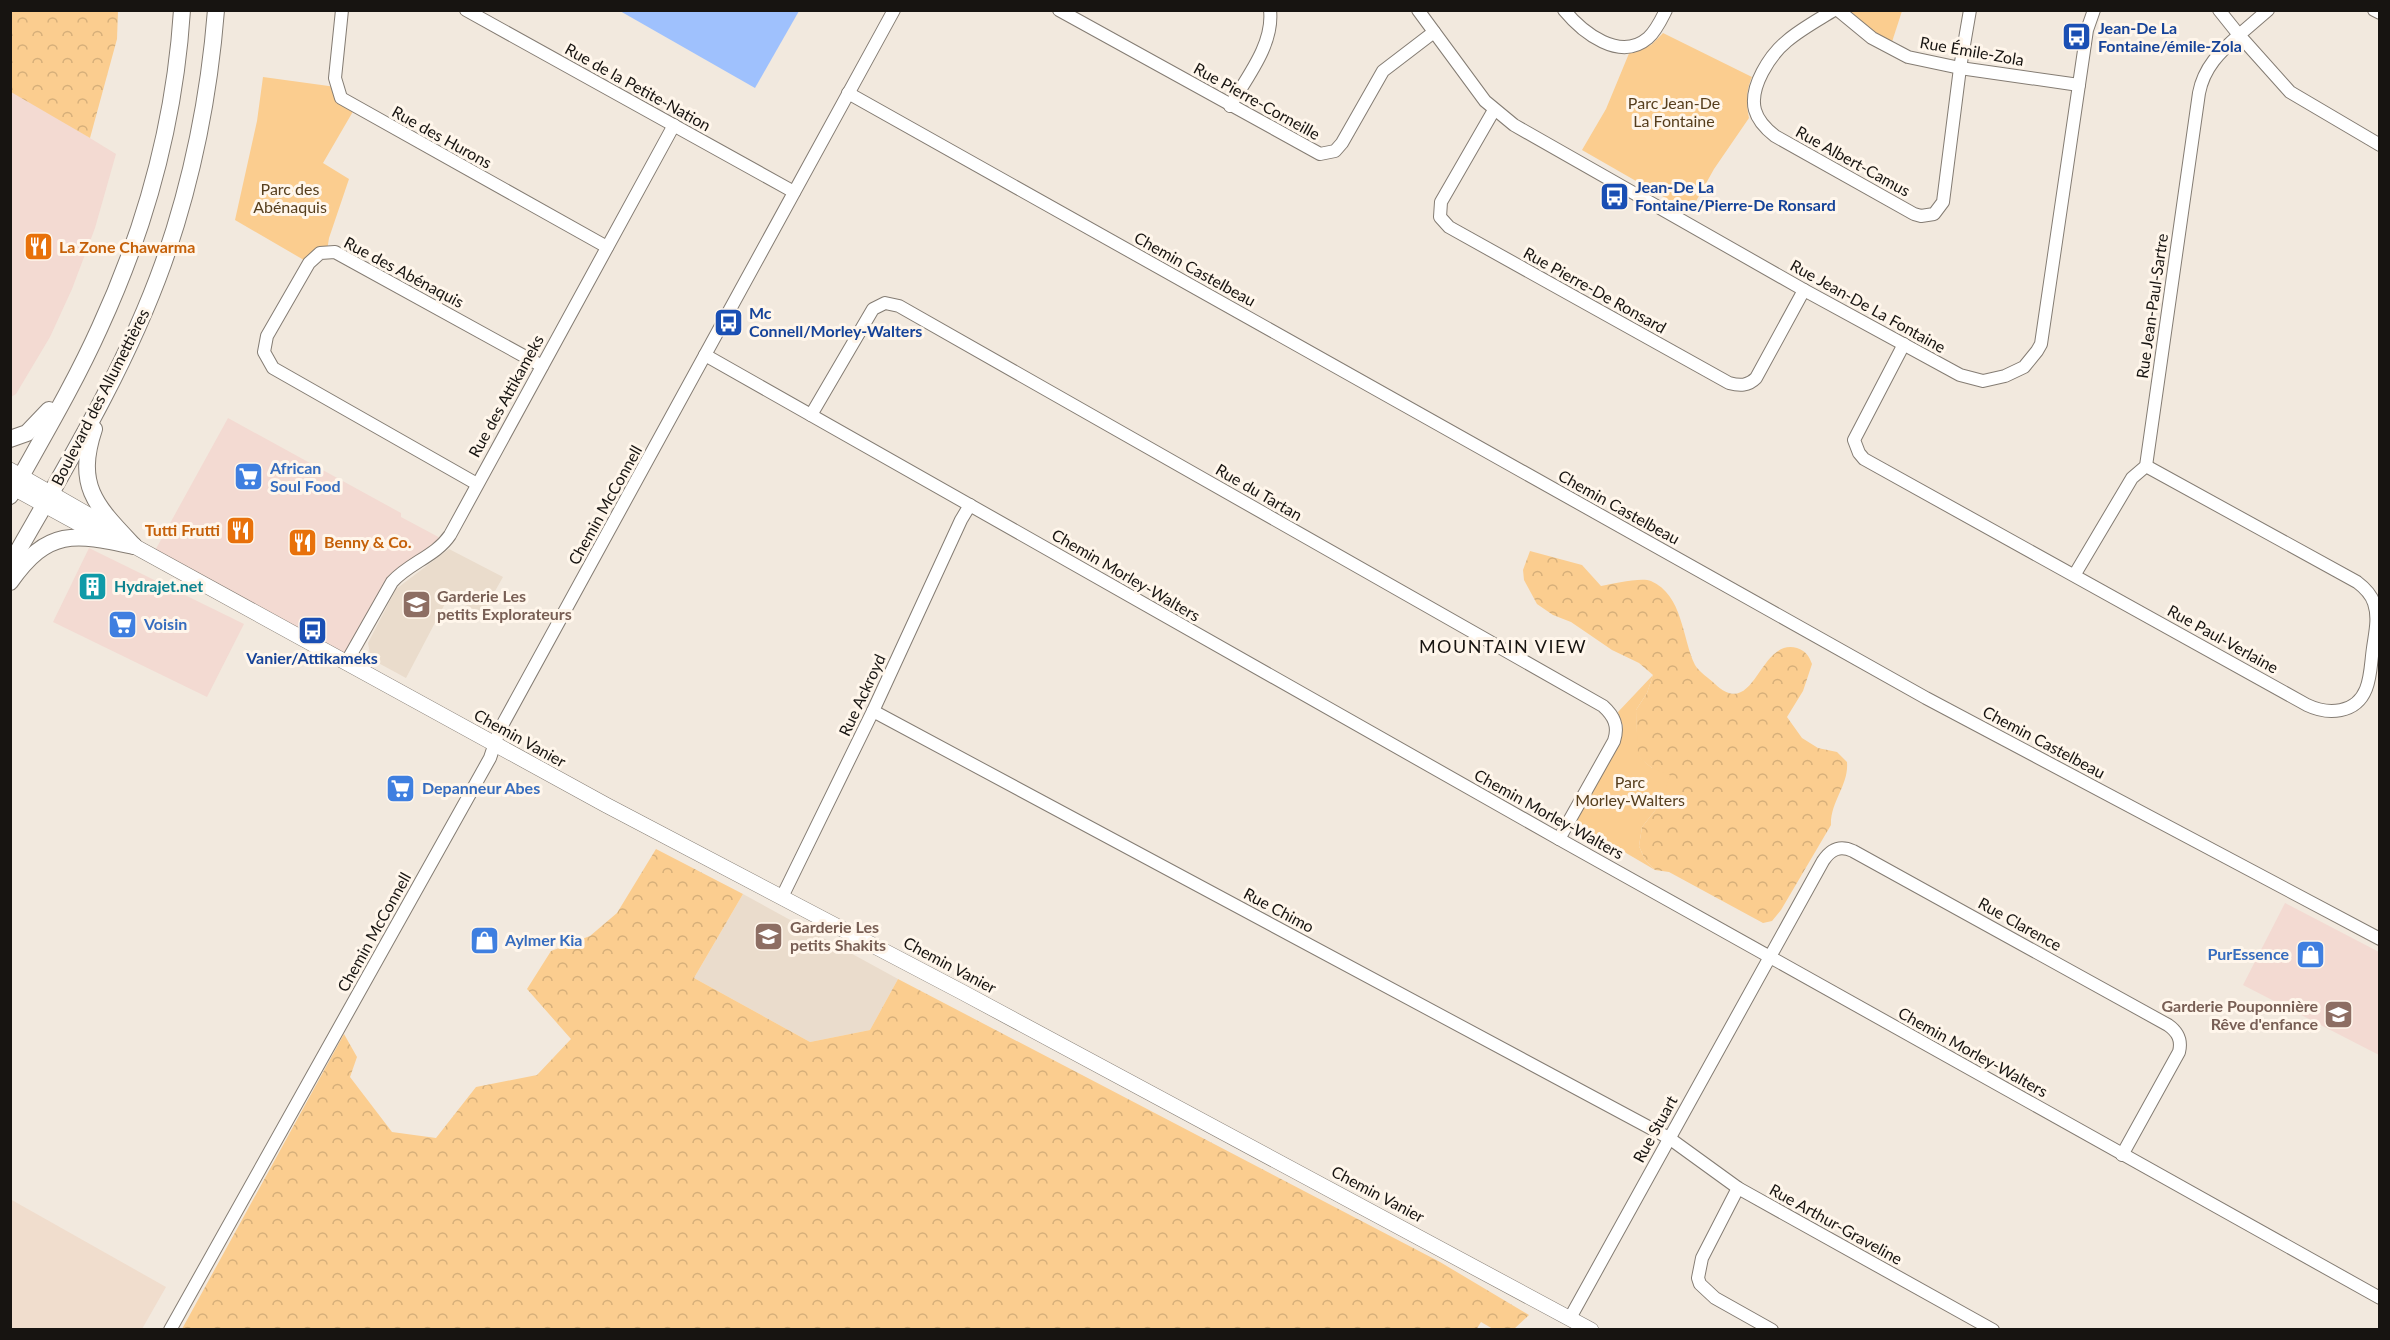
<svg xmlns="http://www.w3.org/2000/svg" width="2390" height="1340" viewBox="0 0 2390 1340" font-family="Lato,sans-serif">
	<defs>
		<pattern id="forest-crowns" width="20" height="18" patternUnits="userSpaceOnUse" patternTransform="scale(1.5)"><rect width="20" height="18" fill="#fbcd8f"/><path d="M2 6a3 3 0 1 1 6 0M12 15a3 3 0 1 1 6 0" fill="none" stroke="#d6af7a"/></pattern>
	</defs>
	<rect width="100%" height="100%" fill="#f2e9de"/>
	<g fill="#f3dad2">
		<path d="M10,89l106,65 -21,74 -23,61 -22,48 -34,57 -5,3z"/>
		<path d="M228,418l173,95v4l45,24 -44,30 -56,92 -194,-107z"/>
		<path d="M89,548l155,76 -37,73 -154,-75z"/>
		<path d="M2285,903l94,49v103l-136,-70z"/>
	</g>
	<path fill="#f0ddcd" d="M10,1199l156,88 -24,42h-131z"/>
	<g fill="#eadccc">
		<path d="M449,549l54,28 -21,37 -33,-18 -43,82 -35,-19 -3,-16 28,-54z"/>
		<path d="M743,894l155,85 -28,51 -60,12 -116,-64z"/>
	</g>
	<g fill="url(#forest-crowns)">
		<path d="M11,10l107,1 -1,28 -27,99 -79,-46z"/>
		<path d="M1530,551l52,14 19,21c12,-2 40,-9 50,-5 32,14 31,57 44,84 4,7 14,13 20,19 40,38 44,-47 82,-36 9,3 12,8 15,16l-9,27 -16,26 15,21 16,10 19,4 10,10c2,23 -17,40 -16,63l-50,85 -9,11 -9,2 -94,-51 -14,-2 -10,-10 -6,-14 3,-19 19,-24 -9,-35 -15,-12 -1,-46 11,-17 6,-18 -14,-12 -27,-13 -41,-28 -18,-7 -16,-11 -13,-24 -1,-10z"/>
		<path d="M656,849l87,45 -49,84 116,64 60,-12 28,-51 542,283 89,53 -16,15 -20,-1 -12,-7 -5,8 -1294,-1 162,-295 13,23 -7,20 42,55 44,6 40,-51 61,-12 34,-36 -44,-50 24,-38 39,-15 27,-23z"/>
	</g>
	<g fill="#fbcd8f">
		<path d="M1838,11h64l-12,37z"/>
		<path d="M1663,33l89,44c-6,13 -6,27 -3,41l-35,51 -24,43 -108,-62 24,-41 24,-58 21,-6z"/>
		<path d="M263,77l73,10 19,21 -32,55 26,16 -20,59 -2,13 -18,12 -74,-43 22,-99z"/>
		<path d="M1653,675l-6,18 -11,17 2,46 14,12 18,7 -9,28 -19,24 -3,19 6,14 10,10 -80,-47 44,-79 4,-18 -5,-14z"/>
	</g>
	<path fill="#9fc1fd" d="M620,11h179l-44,77z"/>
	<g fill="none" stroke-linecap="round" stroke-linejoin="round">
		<defs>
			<g id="minor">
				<path d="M342,10l-7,68 6,20 266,149"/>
				<path d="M466,10l328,182"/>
				<path d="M1059,10l261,144 15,-3 7,-8 41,-72 51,-39"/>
				<path d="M1418,10l67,91 29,24 290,165 156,85 23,6 22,-5 19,-9 13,-16 4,-7 46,-314 7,-20"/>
				<path d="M1564,10c19,23 56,52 84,28 8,-7 13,-18 18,-28"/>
				<path d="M1834,10c-16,10 -33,19 -47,31 -17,14 -38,46 -32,69 3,11 11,19 20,26l139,78 7,2 13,-2 9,-12 17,-134 10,-58"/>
				<path d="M1838,10l34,28 36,19 52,11 119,17"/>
				<path d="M2268,10l-29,25 51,57 90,53"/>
				<path d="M2374,10l6,3"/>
				<path d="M848,93l1078,605 454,241"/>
				<path d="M1230,106c17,-29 44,-62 40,-96"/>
				<path d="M1494,110l-53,92 -1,15 9,10 280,156c11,3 19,3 27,-5l48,-88"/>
				<path d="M1904,344l-50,96 5,13 5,6 443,246c21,10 49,9 59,-16 5,-12 5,-28 7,-41 2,-15 6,-30 1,-45 -3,-9 -9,-15 -17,-21l-211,-116"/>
				<path d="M705,355l854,484 821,459"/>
				<path d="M811,415l62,-106 12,-6 14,3 704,400c11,10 16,20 11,35l-55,98"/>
				<path d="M477,484l-204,-116 -9,-16 3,-16 42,-73 11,-10 15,-1 207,114"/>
				<path d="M2075,574l57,-96 14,-12 53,-373c5,-26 21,-41 40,-58l-20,-25"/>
				<path d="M346,663l46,-81c17,-19 44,-26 58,-47l224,-410"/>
				<path d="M873,711l796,427 69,50 255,142"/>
				<path d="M782,897l91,-186 88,-191 9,-15"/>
				<path d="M1738,1188l-36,70 -4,20 2,6 15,14 57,32"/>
				<path d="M1570,1318l253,-457c8,-12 17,-16 30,-10l315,174c10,7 14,15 11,27l-57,103"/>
				<path d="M170,1330l320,-572 9,-27 395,-721"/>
			</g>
			<g id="major">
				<path d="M10,470l89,51 35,25 472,259 356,187 629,338"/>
				<path d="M10,486l82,45 16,6"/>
			</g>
			<g id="highway">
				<path d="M94,429c-19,57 2,77 40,117"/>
				<path d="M10,439l17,-6 22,-23"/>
				<path d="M10,496c31,-56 64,-111 90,-169 46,-100 75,-207 82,-317"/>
				<path d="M10,565c55,-97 115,-195 153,-301 29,-82 46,-166 53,-254"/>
				<path d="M10,582c38,-54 64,-49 124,-36"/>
			</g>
		</defs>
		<use href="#minor" stroke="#847c73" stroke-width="14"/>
		<use href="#major" stroke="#847c73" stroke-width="16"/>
		<use href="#highway" stroke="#847c73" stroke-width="18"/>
		<use href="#minor" stroke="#fff" stroke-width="12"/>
		<use href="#major" stroke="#fff" stroke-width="15"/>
		<use href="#highway" stroke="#fff" stroke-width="16"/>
	</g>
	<defs>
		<symbol id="bus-square" viewBox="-11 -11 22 22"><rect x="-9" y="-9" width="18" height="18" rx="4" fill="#1a4fb4" stroke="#fff6eb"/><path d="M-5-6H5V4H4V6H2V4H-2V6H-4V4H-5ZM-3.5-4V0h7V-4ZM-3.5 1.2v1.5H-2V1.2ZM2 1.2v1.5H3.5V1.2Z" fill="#fff"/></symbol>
		<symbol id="restaurant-square" viewBox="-11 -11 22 22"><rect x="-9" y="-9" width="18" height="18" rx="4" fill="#e8710a" stroke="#fff6eb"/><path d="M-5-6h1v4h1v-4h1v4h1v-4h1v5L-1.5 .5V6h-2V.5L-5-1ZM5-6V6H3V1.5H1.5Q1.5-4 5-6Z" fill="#fff"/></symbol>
		<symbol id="supermarket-square" viewBox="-11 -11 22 22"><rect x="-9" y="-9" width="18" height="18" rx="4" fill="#3f7fe0" stroke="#fff6eb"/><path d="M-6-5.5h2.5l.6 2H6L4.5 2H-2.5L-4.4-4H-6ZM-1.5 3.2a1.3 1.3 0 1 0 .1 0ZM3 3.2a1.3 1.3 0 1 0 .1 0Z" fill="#fff"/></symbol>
		<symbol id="building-square" viewBox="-11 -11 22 22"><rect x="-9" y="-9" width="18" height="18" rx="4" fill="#0f9aa8" stroke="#fff6eb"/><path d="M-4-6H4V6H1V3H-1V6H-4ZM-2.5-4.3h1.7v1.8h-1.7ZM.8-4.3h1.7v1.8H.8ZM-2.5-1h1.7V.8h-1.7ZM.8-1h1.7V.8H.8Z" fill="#fff"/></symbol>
		<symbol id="school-square" viewBox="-11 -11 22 22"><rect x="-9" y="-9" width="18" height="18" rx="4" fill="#8d6e63" stroke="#fff6eb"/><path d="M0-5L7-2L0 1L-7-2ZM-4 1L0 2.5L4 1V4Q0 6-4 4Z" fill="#fff"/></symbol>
		<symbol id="shop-square" viewBox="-11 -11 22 22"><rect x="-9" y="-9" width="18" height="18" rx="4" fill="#3f7fe0" stroke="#fff6eb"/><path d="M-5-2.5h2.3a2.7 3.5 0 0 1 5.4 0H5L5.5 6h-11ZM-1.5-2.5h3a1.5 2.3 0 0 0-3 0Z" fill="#fff"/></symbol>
	</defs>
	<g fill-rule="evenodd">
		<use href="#bus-square" x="2060" y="20" width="33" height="33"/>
		<use href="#bus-square" x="1598" y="180" width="33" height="33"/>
		<use href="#restaurant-square" x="22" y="230" width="33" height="33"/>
		<use href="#bus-square" x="712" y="306" width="33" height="33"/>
		<use href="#supermarket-square" x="232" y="460" width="33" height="33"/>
		<use href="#restaurant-square" x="224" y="514" width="33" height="33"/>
		<use href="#restaurant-square" x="286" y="526" width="33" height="33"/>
		<use href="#building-square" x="76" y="570" width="33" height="33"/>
		<use href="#school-square" x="400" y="588" width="33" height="33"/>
		<use href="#supermarket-square" x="106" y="608" width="33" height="33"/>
		<use href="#bus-square" x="296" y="614" width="33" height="33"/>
		<use href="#supermarket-square" x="384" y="772" width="33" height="33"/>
		<use href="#school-square" x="752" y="920" width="33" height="33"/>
		<use href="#shop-square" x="468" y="924" width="33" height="33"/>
		<use href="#shop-square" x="2294" y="938" width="33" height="33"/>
		<use href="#school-square" x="2322" y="998" width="33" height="33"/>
	</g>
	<g text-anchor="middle" stroke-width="6" stroke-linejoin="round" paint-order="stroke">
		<g font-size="16" font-weight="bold" fill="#164399" stroke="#fff6eb" text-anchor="start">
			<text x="2098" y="34">Jean-De La<tspan x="2098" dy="18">Fontaine/émile-Zola</tspan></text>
			<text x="1635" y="193">Jean-De La<tspan x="1635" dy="18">Fontaine/Pierre-De Ronsard</tspan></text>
			<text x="749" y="319">Mc<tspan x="749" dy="18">Connell/Morley-Walters</tspan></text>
			<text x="312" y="664" text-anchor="middle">Vanier/Attikameks</text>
		</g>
		<g font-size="16" fill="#171411" stroke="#fff6eb">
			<text transform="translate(1972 51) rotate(10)" y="6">Rue Émile-Zola</text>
			<text transform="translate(638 87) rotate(29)" y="6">Rue de la Petite-Nation</text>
			<text transform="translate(1257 101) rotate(29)" y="6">Rue Pierre-Corneille</text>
			<text transform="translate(442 137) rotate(29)" y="6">Rue des Hurons</text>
			<text transform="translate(1853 161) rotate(29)" y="6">Rue Albert-Camus</text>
			<text transform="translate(1195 269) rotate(29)" y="6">Chemin Castelbeau</text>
			<text transform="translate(404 272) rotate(28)" y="6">Rue des Abénaquis</text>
			<text transform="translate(1595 290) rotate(29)" y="6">Rue Pierre-De Ronsard</text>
			<text transform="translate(1868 306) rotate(29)" y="6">Rue Jean-De La Fontaine</text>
			<text transform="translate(2152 306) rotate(-82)" y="6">Rue Jean-Paul-Sartre</text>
			<text transform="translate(506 396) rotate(-61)" y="6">Rue des Attikameks</text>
			<text transform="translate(100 397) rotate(-63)" y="6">Boulevard des Allumettières</text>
			<text transform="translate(1259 492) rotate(30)" y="6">Rue du Tartan</text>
			<text transform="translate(605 505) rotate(-61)" y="6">Chemin McConnell</text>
			<text transform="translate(1619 507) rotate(29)" y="6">Chemin Castelbeau</text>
			<text transform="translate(1126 575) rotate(30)" y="6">Chemin Morley-Walters</text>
			<text transform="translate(2223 639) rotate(29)" y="6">Rue Paul-Verlaine</text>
			<text transform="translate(862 695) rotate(-65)" y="6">Rue Ackroyd</text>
			<text transform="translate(520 738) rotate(29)" y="6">Chemin Vanier</text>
			<text transform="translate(2044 742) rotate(28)" y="6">Chemin Castelbeau</text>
			<text transform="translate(1549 814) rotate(29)" y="6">Chemin Morley-Walters</text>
			<text transform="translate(1279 910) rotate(28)" y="6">Rue Chimo</text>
			<text transform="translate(2020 924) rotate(29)" y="6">Rue Clarence</text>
			<text transform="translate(374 932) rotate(-61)" y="6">Chemin McConnell</text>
			<text transform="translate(950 965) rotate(28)" y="6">Chemin Vanier</text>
			<text transform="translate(1973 1052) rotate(29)" y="6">Chemin Morley-Walters</text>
			<text transform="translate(1655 1129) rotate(-61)" y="6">Rue Stuart</text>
			<text transform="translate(1378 1194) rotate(28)" y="6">Chemin Vanier</text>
			<text transform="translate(1836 1224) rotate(29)" y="6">Rue Arthur-Graveline</text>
		</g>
		<g font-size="16" fill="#563e1d" stroke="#fff6eb">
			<text x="1674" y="109">Parc Jean-De<tspan x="1674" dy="18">La Fontaine</tspan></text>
			<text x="290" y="195">Parc des<tspan x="290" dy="18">Abénaquis</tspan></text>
			<text x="1630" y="788">Parc<tspan x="1630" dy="18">Morley-Walters</tspan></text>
		</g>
		<g font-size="16" font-weight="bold" fill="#c56008" stroke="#fff6eb" text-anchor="start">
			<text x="59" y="253">La Zone Chawarma</text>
			<text x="220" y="536" text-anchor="end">Tutti Frutti</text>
			<text x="324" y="548">Benny &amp; Co.</text>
		</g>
		<g font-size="16" font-weight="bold" fill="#366cbe" stroke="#fff6eb" text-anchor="start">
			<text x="270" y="474">African<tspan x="270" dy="18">Soul Food</tspan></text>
			<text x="144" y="630">Voisin</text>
			<text x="422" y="794">Depanneur Abes</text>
			<text x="505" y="946">Aylmer Kia</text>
			<text x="2289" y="960" text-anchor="end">PurEssence</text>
		</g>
		<g font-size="16" font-weight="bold" fill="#0d838f" stroke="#fff6eb" text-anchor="start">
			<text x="114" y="592">Hydrajet.net</text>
		</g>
		<g font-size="16" font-weight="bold" fill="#785e54" stroke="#fff6eb" text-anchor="start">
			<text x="437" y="602">Garderie Les<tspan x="437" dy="18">petits Explorateurs</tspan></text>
			<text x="790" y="933">Garderie Les<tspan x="790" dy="18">petits Shakits</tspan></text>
			<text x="2318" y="1012" text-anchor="end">Garderie Pouponnière<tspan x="2318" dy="18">Rêve d'enfance</tspan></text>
		</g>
		<g font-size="18" letter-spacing="1.5" fill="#171411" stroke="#fff6eb">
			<text x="1503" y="653">MOUNTAIN VIEW</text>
		</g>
	</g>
	<rect width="2390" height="1340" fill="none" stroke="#171411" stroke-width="24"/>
</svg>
